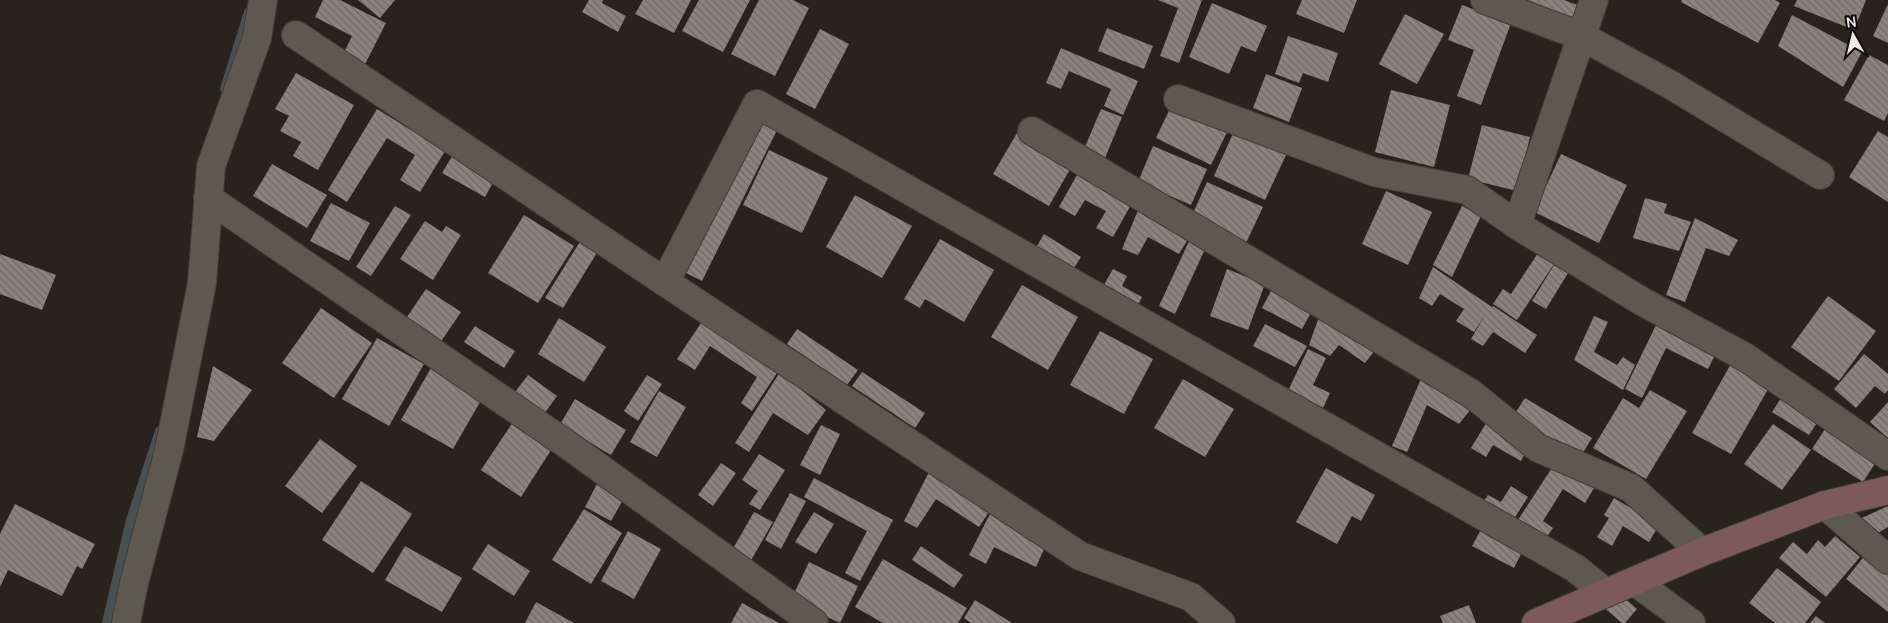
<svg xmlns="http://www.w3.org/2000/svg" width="1888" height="623" viewBox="0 0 1888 623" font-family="Manrope,sans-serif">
	<defs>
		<pattern id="building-back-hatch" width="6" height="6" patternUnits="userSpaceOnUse" patternTransform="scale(1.25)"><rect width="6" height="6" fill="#8b837c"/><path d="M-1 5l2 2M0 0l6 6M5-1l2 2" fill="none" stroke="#706b66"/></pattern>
	</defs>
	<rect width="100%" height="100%" fill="#29231d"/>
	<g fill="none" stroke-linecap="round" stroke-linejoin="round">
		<g stroke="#485052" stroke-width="10">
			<path d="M225,89l24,-77"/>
			<path d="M107,623l24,-103 29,-89"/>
		</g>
	</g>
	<g fill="url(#building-back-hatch)">
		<path d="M323,0h17l46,23 -24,47 -21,-11 11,-23 -37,-19z"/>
		<path d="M358,0h37l-15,18z"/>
		<path d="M589,0h14l-1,3 24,13 -8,16 -36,-20z"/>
		<path d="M643,0h48l-17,33 -39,-19z"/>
		<path d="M699,0h51l-27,52 -41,-21z"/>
		<path d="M759,0h34l16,8 -34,68 -44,-22z"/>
		<path d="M1158,0h44l-23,63 -19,-7 18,-48z"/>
		<path d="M1302,0h55l-13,33 -48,-19z"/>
		<path d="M1510,0h54l16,6 -9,24z"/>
		<path d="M1682,0h93l5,3 -22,40 -77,-41z"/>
		<path d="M1797,0h69l-12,30 -60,-24z"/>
		<path d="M1212,3l55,23 -11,26 -15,-6 -12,28 -40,-17z"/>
		<path d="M1888,4v39l-15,-7z"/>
		<path d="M1462,5l49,18 -30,82 -24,-9 17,-46 -26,-10z"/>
		<path d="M1405,14l39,20 -27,50 -38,-20z"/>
		<path d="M1792,15l70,37 -19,35 -65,-41z"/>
		<path d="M1107,28l46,18 -9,23 -46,-18z"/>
		<path d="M820,29l29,15 -34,65 -29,-15z"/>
		<path d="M1288,36l50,17 -10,29 -25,-9 -4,10 -24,-9z"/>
		<path d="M1061,48l77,33 -15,34 -19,-9 7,-17 -42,-18 -8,18 -15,-6z"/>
		<path d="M1869,55l19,10v48l-4,8 -40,-21z"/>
		<path d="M296,73l58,32 -36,65 -25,-14 8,-14 -21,-11 9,-15 -14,-7z"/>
		<path d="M1266,74l36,14 -13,34 -36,-14z"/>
		<path d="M1391,90l59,15 -16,62 -59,-15z"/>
		<path d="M1174,100l56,26 -19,39 -55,-27z"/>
		<path d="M377,109l68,42 -25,41 -20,-12 15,-25 -28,-17 -40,64 -19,-12z"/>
		<path d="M1101,109l21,8 -19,46 -21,-9z"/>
		<path d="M761,115l19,9 -78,157 -24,-12z"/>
		<path d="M1482,125l48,12 -13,54 -49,-12z"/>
		<path d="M1235,129l52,24 -22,47 -51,-24z"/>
		<path d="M1878,131l10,6v65l-39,-25z"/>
		<path d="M1017,133l56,31 -24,42 -56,-32z"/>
		<path d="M1153,146l54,23 -16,36 -53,-23z"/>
		<path d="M769,150l59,28 -26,55 -59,-28z"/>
		<path d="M454,153l42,24 -11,20 -43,-24z"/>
		<path d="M1561,154l66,31 -28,58 -65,-31z"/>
		<path d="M272,164l55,31 -20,33 -54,-32z"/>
		<path d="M1078,173l54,30 -19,34 -17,-9 10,-17 -21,-11 -10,16 -16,-9z"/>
		<path d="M1207,182l56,25 -18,38 -55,-25z"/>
		<path d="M1386,191l46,21 -24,53 -46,-21z"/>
		<path d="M855,195l57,31 -30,52 -56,-31z"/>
		<path d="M1645,198l22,6 -3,9 27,9 -12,29 -46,-13z"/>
		<path d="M331,203l39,20 -21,38 -39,-20z"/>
		<path d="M395,206l16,9 -40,61 -15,-9z"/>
		<path d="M1462,206l19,10 -29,61 -19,-12z"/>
		<path d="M1139,208l51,28 -11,18 -31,-17 -10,18 -16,-6z"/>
		<path d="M524,215l50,31 -36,57 -50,-30z"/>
		<path d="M1695,218l43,22 -9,16 -23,-8 -21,54 -19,-7z"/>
		<path d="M425,221l17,11 4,-6 15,9 -28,45 -33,-21z"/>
		<path d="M1044,234l37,23 -10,16 -37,-22z"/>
		<path d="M940,239l54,31 -30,52 -39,-23 -5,9 -16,-9z"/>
		<path d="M1190,239l16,8 -31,67 -16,-8z"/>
		<path d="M581,240l17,11 -35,57 -18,-10z"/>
		<path d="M1538,253l16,11 -37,56 -24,-16 10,-15 8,5z"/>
		<path d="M0,254l56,21 -14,35 -42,-16z"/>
		<path d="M1554,265l14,8 -22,36 -14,-8z"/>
		<path d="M1433,267l59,40 1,-1 44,29 -12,18 -32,-21 -10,14 -12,-7 14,-24 -11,17 -18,-11 8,-12 -24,-15 -8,12 -13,-8z"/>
		<path d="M1113,269l14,7 -5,10 20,11 -6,12 -35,-19z"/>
		<path d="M1227,269l38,15 -17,46 -38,-14z"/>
		<path d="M1022,285l56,32 -30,53 -57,-33z"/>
		<path d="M1273,287l40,22 -11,20 -40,-21z"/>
		<path d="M426,289l35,23 -21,31 -35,-23z"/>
		<path d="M1828,296l48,35 -37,50 -48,-34z"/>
		<path d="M321,308l51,35 -38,55 -52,-35z"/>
		<path d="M1320,314l56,35 -11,14 -26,-18 -9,11 -21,-11z"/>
		<path d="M1594,316l14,6 -14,30 23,13 6,-8 12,8 -12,25 -49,-30z"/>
		<path d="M559,318l47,29 -22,35 -46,-28z"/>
		<path d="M703,320l76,50 -27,41 -11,-8 16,-26 -47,-31 -15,24 -18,-11z"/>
		<path d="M1265,324l42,22 -12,21 -42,-21z"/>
		<path d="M1656,325l60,28 -8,16 -42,-21 -24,50 -17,-9z"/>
		<path d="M475,326l40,25 -11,17 -40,-26z"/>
		<path d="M797,329l61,41 -11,15 -60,-41z"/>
		<path d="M1100,331l53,28 -29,55 -54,-29z"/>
		<path d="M377,338l47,26 -35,62 -47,-27z"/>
		<path d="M1308,349l18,9 -13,27 17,8 -9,19 -35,-17z"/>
		<path d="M1864,354l24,20v16l-3,4 -10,-8 -19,22 -22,-19z"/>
		<path d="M1732,362l39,22 -40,70 -39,-21z"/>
		<path d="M213,366l39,24 -38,51 -17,-4z"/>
		<path d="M431,368l52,29 -30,52 -52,-29z"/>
		<path d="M780,372l46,38 -18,25 -35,-22 -24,39 -14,-9z"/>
		<path d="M862,372l63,41 -10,15 -63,-42z"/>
		<path d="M528,375l29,21 -15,21 -30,-21z"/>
		<path d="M647,375l15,9 -24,37 -14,-10z"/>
		<path d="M1183,379l51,30 -29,48 -51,-29z"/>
		<path d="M1421,379l50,30 -12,15 -32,-19 -20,47 -15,-6z"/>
		<path d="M1650,390l37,21 -41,68 -53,-31 30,-50 16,10z"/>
		<path d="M659,391l27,16 -29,50 -27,-15z"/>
		<path d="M1783,395l37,23 -11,17 -37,-23z"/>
		<path d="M1525,398l67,40 -13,21 -67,-41z"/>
		<path d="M575,399l51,31 -15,25 -29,-17 -27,-5z"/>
		<path d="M1888,402v36l-18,-16z"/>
		<path d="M1488,420l42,25 -9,16 -28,-16 -7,12 -15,-9z"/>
		<path d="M513,422l40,25 -32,50 -40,-27z"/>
		<path d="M1773,424l38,26 -29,40 -38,-26z"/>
		<path d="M821,425l19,9 -20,41 -20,-10z"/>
		<path d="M1827,426l51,33 -15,23 -51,-33z"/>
		<path d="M320,439l37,27 -35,47 -37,-27z"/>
		<path d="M759,454l26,16 -25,40 -11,-6 9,-13 -16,-11z"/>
		<path d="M1557,460l39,25 -11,18 -22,-14 -20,32 10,7 -9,13 -28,-18z"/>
		<path d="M721,463l15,10 -23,33 -15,-11z"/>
		<path d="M1326,468l49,27 -14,26 -9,-5 -15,28 -41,-22z"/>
		<path d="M929,472l60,40 -10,15 -43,-28 -19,29 -13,-7z"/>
		<path d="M814,478l79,42 -33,61 -15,-8 22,-42 -63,-34z"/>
		<path d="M361,481l51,33 -39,59 -51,-33z"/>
		<path d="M597,484l27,14 -13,23 -26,-14z"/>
		<path d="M1511,486l17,11 -20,31 -29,-19 9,-14 13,7z"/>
		<path d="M790,493l16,8 -25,48 -16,-9z"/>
		<path d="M1614,498l45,27 -10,17 -26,-16 -11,20 -15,-9 12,-19 -5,-3z"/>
		<path d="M15,504l80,40 -13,25 -5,-3 -15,30 -54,-26 -8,17v-53z"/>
		<path d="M1888,506v21l-18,11 -17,-16z"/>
		<path d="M584,509l38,24 -31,51 -39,-24z"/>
		<path d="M754,512l19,10 -23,40 -19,-10z"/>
		<path d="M814,512l20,12 -18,30 -21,-12z"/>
		<path d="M990,514l55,33 -9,20 -42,-20 -8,17 -17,-9z"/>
		<path d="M1483,526l41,22 -10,20 -42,-22z"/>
		<path d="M628,531l33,18 -27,50 -33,-18z"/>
		<path d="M1835,536l25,21 -34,40 -47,-39 14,-16 14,12 11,-14 7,7z"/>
		<path d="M488,544l42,27 -16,25 -42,-27z"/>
		<path d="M405,546l57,32 -20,34 -57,-32z"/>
		<path d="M921,546l42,29 -9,13 -42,-28z"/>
		<path d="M1866,554l22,18v40l-42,-33z"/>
		<path d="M883,559l84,49 -9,15h-75l-28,-16z"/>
		<path d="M809,562l49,24 -18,37 -49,-23z"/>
		<path d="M1777,568l44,34 -16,21h-30l-26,-20z"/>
		<path d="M1615,590l22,19 -12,14h-3l-20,-17z"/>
		<path d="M975,600l37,23h-41l-7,-5z"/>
		<path d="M536,602l38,21h-49z"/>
		<path d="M742,603l37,20h-48z"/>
		<path d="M1469,605l7,18h-33l-3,-7z"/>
		<path d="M1816,616l9,7h-15z"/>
	</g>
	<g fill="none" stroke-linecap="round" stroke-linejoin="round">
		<defs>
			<g id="street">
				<path d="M1485,0l96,36 90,49 149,90"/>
				<path d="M296,35l369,247 415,274 111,41 30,26"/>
				<path d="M1178,99l196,73 93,18 50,35 126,77 102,55 143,99"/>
				<path d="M1032,131l440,263 66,54 93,40 71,64"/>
				<path d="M208,198l360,247 246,178"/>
				<path d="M1517,225l77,-225"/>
				<path d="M665,282l92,-178 818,464 31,25"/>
				<path d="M1825,505l63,55"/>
				<path d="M1634,581l57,42"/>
				<path d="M126,623l8,-40 35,-133 33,-167 9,-117 46,-128 6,-38"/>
			</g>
			<path id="secondary" d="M1536,623l166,-71 123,-47 63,-15"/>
		</defs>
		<use href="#street" stroke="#433d38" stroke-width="30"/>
		<use href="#secondary" stroke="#433d38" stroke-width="30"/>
		<use href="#street" stroke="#5f5851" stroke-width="28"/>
		<use href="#secondary" stroke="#7d5a5a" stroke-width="28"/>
	</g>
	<g transform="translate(1853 35) rotate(352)" stroke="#100d0a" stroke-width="4" paint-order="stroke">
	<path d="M0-4L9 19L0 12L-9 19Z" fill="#efebe6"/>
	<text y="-8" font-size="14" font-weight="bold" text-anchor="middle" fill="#efebe6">N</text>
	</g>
</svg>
